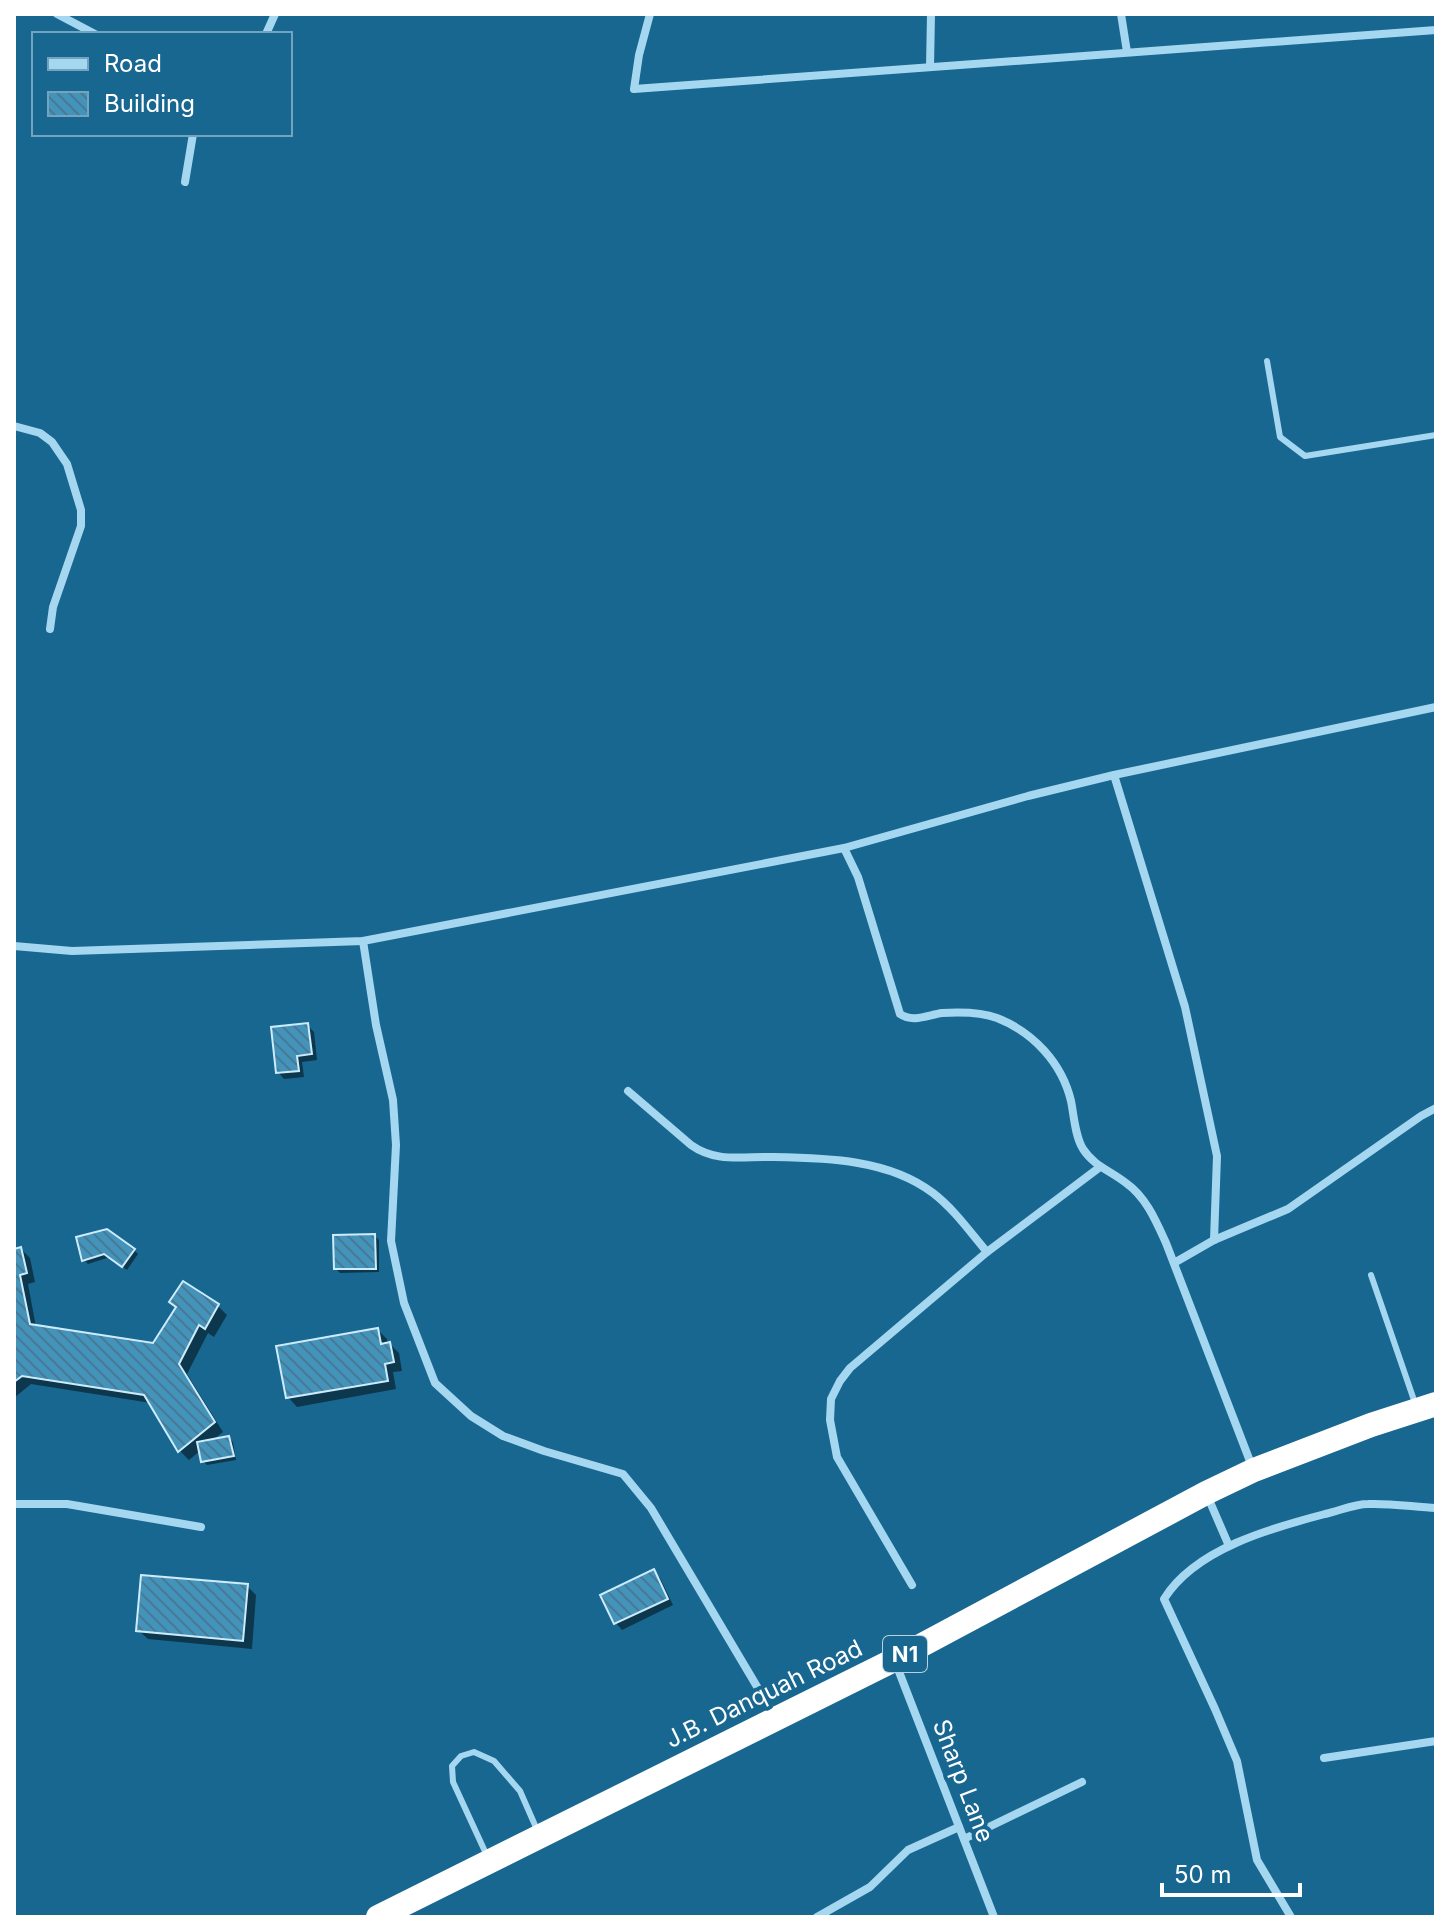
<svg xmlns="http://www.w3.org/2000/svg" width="1450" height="1931" viewBox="0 0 1450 1931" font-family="Inter,sans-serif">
	<defs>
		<pattern id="building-back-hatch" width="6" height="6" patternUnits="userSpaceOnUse" patternTransform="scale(2)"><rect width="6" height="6" fill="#4493bb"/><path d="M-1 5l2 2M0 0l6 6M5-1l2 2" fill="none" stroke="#477a94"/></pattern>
	</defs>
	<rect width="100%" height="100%" fill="#186791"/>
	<g fill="#0007">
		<path d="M307,1025l7,7 3,28 -15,2 2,15 -20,2 -6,-7z"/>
		<path d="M375,1236l4,4v32l-39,1 -4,-4z"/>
		<path d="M79,1239l55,11 4,4 -11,16 -17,-13 -22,7 -4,-4z"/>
		<path d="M21,1249l9,9 5,24 -7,2 8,43 118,18 24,-37 6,-24 34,22 9,9 -13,22 -6,-4 -21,41 36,58 -12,9 18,-3 4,4 3,18 -29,5 -4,-4 -2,-11 -12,10 -9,-9 -29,-48 -120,-19 -17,14v-148z"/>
		<path d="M378,1330l9,9 1,5h2l9,9 3,18 -9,1 3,17 -99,18 -9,-10z"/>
		<path d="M653,1572l7,6 13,27 -51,25 -6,-7z"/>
		<path d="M247,1586l9,9 -4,54 -104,-10 -10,-9z"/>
	</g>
	<g fill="url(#building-back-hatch)" stroke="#cdecfb" stroke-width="2">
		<path d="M308,1023l4,31 -15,2 2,15 -23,2 -5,-46z"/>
		<path d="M107,1229l28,20 -13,18 -18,-13 -22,7 -6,-24z"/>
		<path d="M375,1234l1,35h-42l-1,-34z"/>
		<path d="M21,1247l6,26 -7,2 10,49 123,19 23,-36 -7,-5 14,-21 36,23 -14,25 -6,-4 -20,39 36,58 -37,30 -34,-57 -122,-19 -8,6v-133z"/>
		<path d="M378,1328l3,16 9,-2 4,20 -9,2 3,17 -102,17 -10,-52z"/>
		<path d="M229,1436l5,20 -33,6 -4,-20z"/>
		<path d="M654,1569l14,30 -54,25 -14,-29z"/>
		<path d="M141,1575l107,9 -5,57 -107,-10z"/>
	</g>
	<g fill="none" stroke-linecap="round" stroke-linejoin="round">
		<g stroke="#a6d7f0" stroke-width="6">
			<path d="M1267,361l13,76 25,19 131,-21"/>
			<path d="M1371,1275l45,131"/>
			<path d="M488,1858l-35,-76 -1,-16 9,-10 13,-4 20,9 26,30 18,41"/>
		</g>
		<g stroke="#a6d7f0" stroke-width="8">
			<path d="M57,14l38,20"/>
			<path d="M650,14l-11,41 -5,34 802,-59"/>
			<path d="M1121,14l6,38"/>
			<path d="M266,34l9,-20"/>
			<path d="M930,67l1,-53"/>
			<path d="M185,182l8,-48"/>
			<path d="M14,426l26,7 12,9 15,22 14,46v16l-28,81 -3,22"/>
			<path d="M1114,775l71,232 32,149 -3,84"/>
			<path d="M844,848l14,29 42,137c13,9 28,1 42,-1 17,-1 39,-1 55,5 36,14 65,45 74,83 3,15 4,35 12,48 11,17 28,22 43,34 20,14 30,38 40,60l87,226"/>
			<path d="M363,941l13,84 17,75 3,45 -5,96 13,62 31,80 36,33 32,20 41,15 79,23 28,34 124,209"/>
			<path d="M14,946l58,5 291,-10 481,-93 184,-52 86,-21 322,-68"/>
			<path d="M628,1091l63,54c24,17 48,12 77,12 55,1 119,1 165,36 21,16 37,39 54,59"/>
			<path d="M1174,1263l40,-23 74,-31 133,-93 15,-8"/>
			<path d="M1207,1495l22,51"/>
			<path d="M14,1504h53l134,23"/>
			<path d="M912,1585l-75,-128 -7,-37 1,-21 9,-18 10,-13 137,-116 113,-85"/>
			<path d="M896,1664l98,253"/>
			<path d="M1324,1758l112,-17"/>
			<path d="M964,1839l118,-57"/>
			<path d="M817,1917l53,-30 38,-37 51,-23"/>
			<path d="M1291,1917l-34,-57 -20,-99 -22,-52 -51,-110c31,-50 107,-71 161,-85 14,-3 29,-10 43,-10 22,-1 46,3 68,4"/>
		</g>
		<path stroke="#fff" stroke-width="24" d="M378,1917l516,-257 312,-167 48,-23 117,-45 65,-21"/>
	</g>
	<g text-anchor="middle" stroke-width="8" stroke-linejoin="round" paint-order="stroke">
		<rect fill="#186791" stroke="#bad1de" stroke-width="2" x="883" y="1636" width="44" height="36" rx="6"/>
		<g font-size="22" font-weight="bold" fill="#fff">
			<text x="905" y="1662">N1</text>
		</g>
		<g font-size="24" fill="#fff" stroke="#186791">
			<text transform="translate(764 1694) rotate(-26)" y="8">J.B. Danquah Road</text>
			<text transform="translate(963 1781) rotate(69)" y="8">Sharp Lane</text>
		</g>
	</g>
	<rect width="1450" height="1931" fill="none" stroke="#ffffff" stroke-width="32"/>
	<rect x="32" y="32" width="260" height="104" fill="#186791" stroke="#74a4bd" stroke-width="2"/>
	<rect x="48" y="58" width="40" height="12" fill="#a6d7f0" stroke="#74a4bd" stroke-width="2"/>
	<text x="104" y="72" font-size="24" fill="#ffffff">Road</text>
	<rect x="48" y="92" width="40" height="24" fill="url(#building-back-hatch)" stroke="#74a4bd" stroke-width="2"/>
	<text x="104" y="112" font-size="24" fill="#ffffff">Building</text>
	<path d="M1162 1883v12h138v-12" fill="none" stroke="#ffffff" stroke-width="4"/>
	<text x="1174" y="1883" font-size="24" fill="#ffffff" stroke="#186791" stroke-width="6" paint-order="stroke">50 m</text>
</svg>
